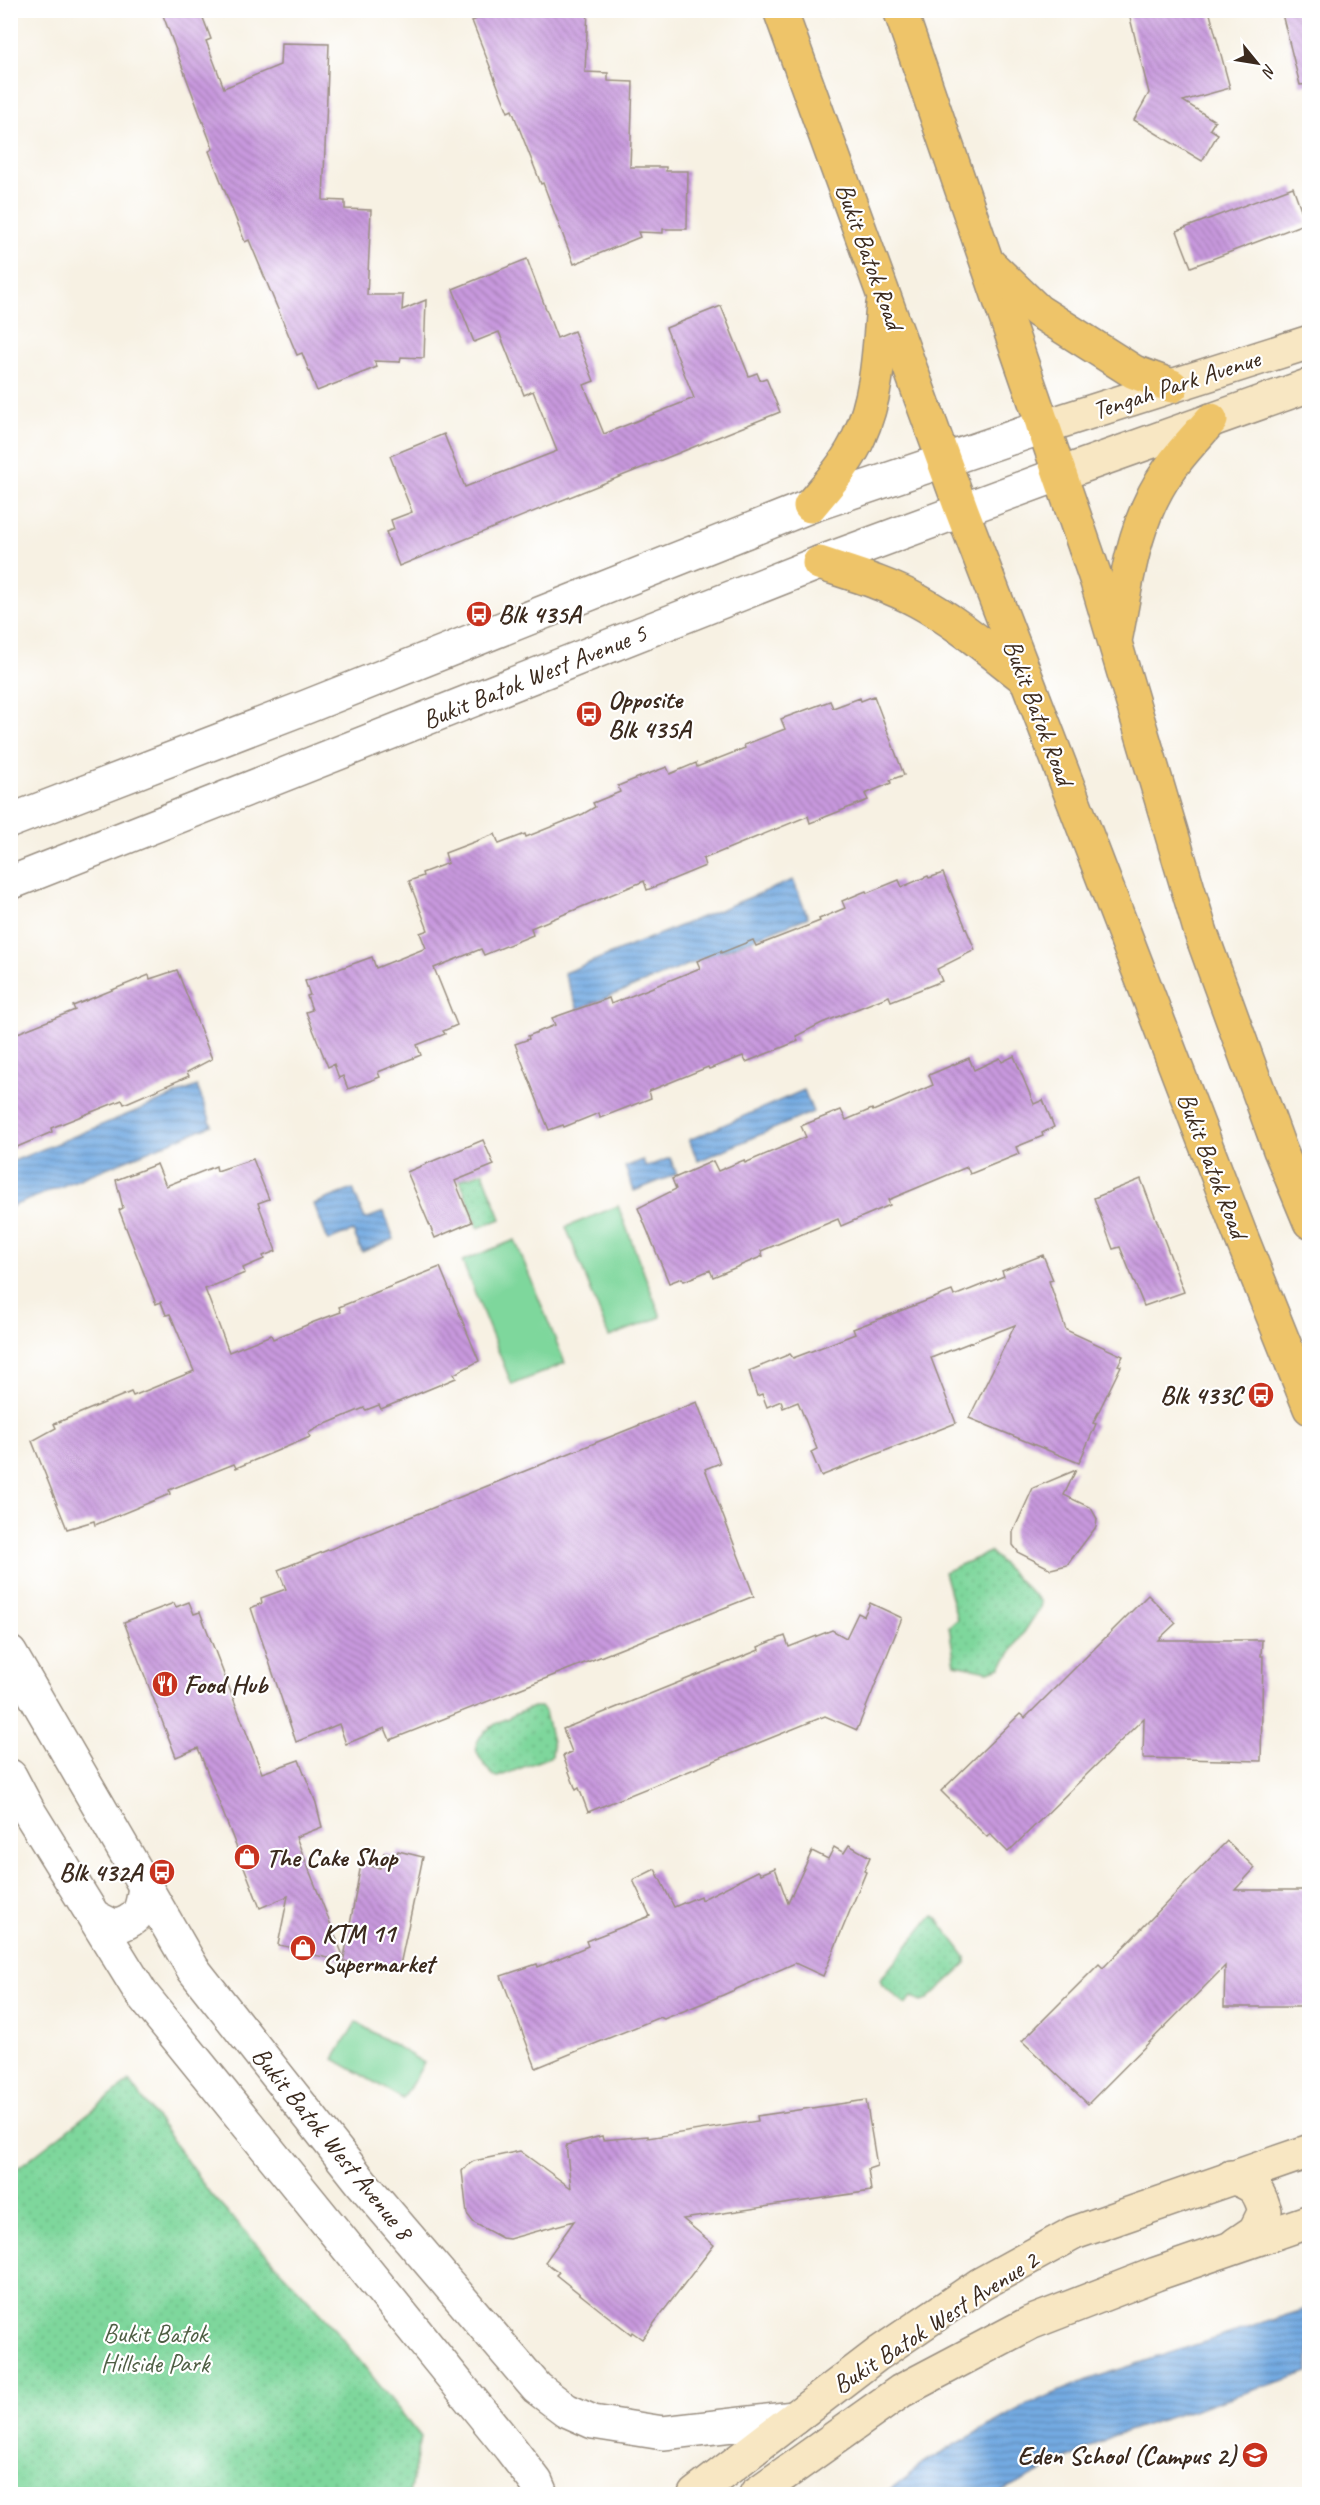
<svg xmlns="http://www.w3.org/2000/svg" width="1320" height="2505" viewBox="0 0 1320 2505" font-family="Caveat,sans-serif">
	<defs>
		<pattern id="grass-dots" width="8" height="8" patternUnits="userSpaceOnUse" patternTransform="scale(1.5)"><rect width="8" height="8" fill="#7ed79c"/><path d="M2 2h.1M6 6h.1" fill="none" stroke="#6eb986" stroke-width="1.8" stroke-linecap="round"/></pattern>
		<pattern id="water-rules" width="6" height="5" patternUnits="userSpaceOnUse" patternTransform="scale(1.5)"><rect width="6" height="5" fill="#73aae2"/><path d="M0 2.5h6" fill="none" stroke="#608bb7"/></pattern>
		<pattern id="building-back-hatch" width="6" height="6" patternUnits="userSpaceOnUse" patternTransform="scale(1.5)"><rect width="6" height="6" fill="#c899de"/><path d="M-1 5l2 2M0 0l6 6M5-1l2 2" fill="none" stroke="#a47db3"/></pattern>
	</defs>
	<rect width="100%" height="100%" fill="#fff"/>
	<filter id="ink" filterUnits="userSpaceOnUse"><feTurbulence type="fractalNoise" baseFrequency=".0167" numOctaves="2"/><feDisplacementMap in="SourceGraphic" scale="12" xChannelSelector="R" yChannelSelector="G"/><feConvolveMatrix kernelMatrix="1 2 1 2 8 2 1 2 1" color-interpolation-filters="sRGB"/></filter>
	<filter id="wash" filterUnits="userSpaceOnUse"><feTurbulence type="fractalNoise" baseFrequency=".008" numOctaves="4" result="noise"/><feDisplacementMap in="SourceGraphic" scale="24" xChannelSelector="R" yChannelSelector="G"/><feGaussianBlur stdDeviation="1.35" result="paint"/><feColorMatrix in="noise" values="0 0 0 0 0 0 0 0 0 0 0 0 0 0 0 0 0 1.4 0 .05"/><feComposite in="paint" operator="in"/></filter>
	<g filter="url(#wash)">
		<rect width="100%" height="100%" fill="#f7f1e3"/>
		<g fill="url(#grass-dots)" stroke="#5c805d" stroke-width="1.5">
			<path d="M483,1172l18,47 -23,9 -18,-48z"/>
			<path d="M990,1552l51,50 -1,6 -39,59 -13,4 -33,-7 -6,-38 8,-7 -13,-47z"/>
			<path d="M533,1707h7l5,5 8,34 -1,10 -54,21 -5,-1c-5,-7 -13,-15 -16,-24 -7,-23 41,-38 56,-45z"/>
			<path d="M935,1916l31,41v7l-38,35 -7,2 -9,-4 -6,7 -24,-19 -2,-5 50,-62z"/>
			<path d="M130,2081l81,114 116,125 94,117 -12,57h-398v-321z"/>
		</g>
		<g fill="#7ed79c" stroke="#5c805d" stroke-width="1.5">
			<path d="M618,1206l43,111 -52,20 -43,-110z"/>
			<path d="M515,1240l50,123 -53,22 -50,-124z"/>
			<path d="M356,2022l68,41 -21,36 -69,-40z"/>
		</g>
		<g fill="url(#water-rules)" stroke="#576a80" stroke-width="1.5">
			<path d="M793,880l15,37 -230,92 -14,-36z"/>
			<path d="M197,1086l15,39 -201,82v-45z"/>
			<path d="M804,1090l9,22 -115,49 -9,-21z"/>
			<path d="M670,1158l7,16 -43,17 -9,-24 18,-7 3,7z"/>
			<path d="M353,1189l12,30 19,-7 10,27 -32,13 -9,-21 -25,10 -14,-37z"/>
			<path d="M1309,2308v64l-197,64 -115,58h-113l43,-33 97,-55 63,-26z"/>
		</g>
		<g id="blocks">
			<g fill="url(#building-back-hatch)">
				<path d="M161,10h39l11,29 -5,2 18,47 56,-23 1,-22 48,1 -6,156 22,1v8l26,1 -4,85h36l-1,15 24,-10 -2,58 -23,-1 -1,5 -26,-1 3,6 -60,24 -15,-38 -5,2 -48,-115 -4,2 -36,-91 4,-2z"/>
				<path d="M498,10h90l-3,62 23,1v8l25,1 -3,85h36v4h22l-1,58h-24v4l-25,-1 2,5 -66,27 -31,-81 -2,1 -29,-74 -4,2 -36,-91z"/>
				<path d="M1128,10h81l21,78 -47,13 32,20 -5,8 8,5 -16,27 -68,-41 15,-27z"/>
				<path d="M1281,10h29v74l-10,1z"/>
				<path d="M1293,187l13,36 -115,44 -14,-36z"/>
				<path d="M527,259l30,79 17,-7 20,50 -10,4 20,49 90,-36 -28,-70 55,-22 28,70 8,-3 3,7 6,-2 14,34 -381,154 -13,-34 8,-3 -3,-9 21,-8 -22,-56 54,-22 21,53 92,-36 -24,-60 -9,4 -25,-63 -25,10 -21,-53z"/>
				<path d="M874,696l30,79 -14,5 1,3 -26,11 3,6 -58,23 -2,-7 -105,43 2,7 -58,24 -3,-9 -113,47 2,7 -49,20 -3,-6 -47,19 23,57 -14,6 2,3 -28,11 4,10 -43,17 2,5 -32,12 -5,-13 -4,2 -5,-14 -6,3 -22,-55 6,-2 -5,-14 3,-1 -5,-14 67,-24 4,11 50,-20 -6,-15 8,-3 -19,-49 14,-5 -1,-3 26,-10 -3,-10 50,-19 4,10 26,-10 1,3 57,-23 12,-7 -2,-4 27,-11 -2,-6 22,-9 27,-10 3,7 26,-11 1,4 48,-19 -1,-3 41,-16 -4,-10 49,-18 3,7 27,-10 1,3z"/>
				<path d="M943,873l32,77 -38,19 5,12 -51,20 -2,-5 -67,27 -26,13 2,5 -52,21 -3,-6 -34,13 -1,-2 -59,24 2,7 -51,20 -1,-5 -35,14 -1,-2 -14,5 -34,-86 14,-5 -1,-3 27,-11 -3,-7 57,-20 2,6 89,-36 -3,-7 24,-10v2l32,-13 3,6 64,-25 -1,-2 26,-11 -3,-7 24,-10 1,2 32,-13 3,7 26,-11 1,2z"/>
				<path d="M177,970l35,89 -25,13 2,4 -65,28 -2,-4 -71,28 1,4 -42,18v-114l65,-26 -2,-4 76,-31 1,4z"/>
				<path d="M1014,1056l20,48 9,-4 11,27 -12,6 1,3 -27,11 3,7 -49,20 -3,-7 -79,33 2,5 -49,21 -3,-7 -77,32 2,5 -50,21 -3,-7 -26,11 -2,-3 -13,5 -31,-75 38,-19 -4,-10 41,-18 5,10 26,-11 1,3 61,-26 -5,-11 40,-16 5,10 26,-11 1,2 60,-26 -4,-10 40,-17 5,12 26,-12 2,4z"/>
				<path d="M483,1140l11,25 -39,16 17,41 -37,16 -28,-66z"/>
				<path d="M253,1159l16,40 -11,4 18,48 -13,5 1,3 -21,9 2,5 -40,16 24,63 42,-17 2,4 41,-17 27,-10 -2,-5 101,-40 39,94 -25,13 2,4 -75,31 -2,-4 -13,5 -2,-2 -43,18 -13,7 2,4 -74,31 -2,-4 -65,26 1,4 -75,31 -1,-4 -27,8 -35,-88 24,-13 -2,-4 77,-32 2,4 61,-25 -24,-57 -4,1 -5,-13 -5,2 -37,-94 4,-2 -7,-28 41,-16 9,22 50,-20 1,5z"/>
				<path d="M1141,1179l43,113 -40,14 -24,-59 -7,2 -19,-51z"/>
				<path d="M1043,1255l10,25 -4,1 17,49 57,26 -5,9 3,1 -28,57 3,1 -17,39 -110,-45 46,-93 -84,33 25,65 -135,53 -10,-24 6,-3 -19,-47 -15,6 -2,-7 -14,6 -5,-13 -5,2 -8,-25 41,-17 3,4 24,-9 38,-15 -2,-5 99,-38 2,5 50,-20 -2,-5z"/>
				<path d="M697,1402l23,61 -15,6 49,127 -364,144 -5,-12 -39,16 -7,-20 -43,18 -45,-134 11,-5 -1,-5 25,-9 -8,-19z"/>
				<path d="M1076,1470l-12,25 27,13 6,11 -1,8 -29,38 -16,4 -32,-16 -6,-8v-13l20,-44z"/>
				<path d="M1148,1595l28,28 -18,17h104l-1,16h2l-2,105 -118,-3 1,-40 -136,134 -18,-18 -3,3 -46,-46 79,-77 5,4z"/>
				<path d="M189,1602l5,12 6,-2 62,161 37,-13 17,43 6,24 -26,10 48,121 17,-94 19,4 4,-15 12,3 2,-5 25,6 -24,113 -11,-3v3l-94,-19v-3l-16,-3 10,-49 -28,12 -62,-160 -22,9 -52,-135 50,-19 2,4z"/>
				<path d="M870,1603l32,15 -45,112 -32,-14 -237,96 -9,-24 -3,2 -13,-34 9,-4 -9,-23 196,-79 -1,-3 27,-11 4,11 43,-17 14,8 12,-25 6,3z"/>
				<path d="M1227,1841l28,27 -20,22h75v117h-86l1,-41 -137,138 -66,-63 77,-77 4,4z"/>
				<path d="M849,1845l21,12 -6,14 2,1 -43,104 -28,-13 -72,32 -59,24 -4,-2 -124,51 -35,-92 36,-12 1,3 50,-21 -2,-5 64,-25 -17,-36 22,-11 19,38 26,-11 1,4 57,-29 3,3 14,-6 13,35 24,-52 16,8 6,-12 10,6z"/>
				<path d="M866,2100l11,66 -9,3 3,22 -188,28 31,26 -72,94 -10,-7 -1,2 -26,-20 -49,-39 3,-3 -14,-10 29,-41 -65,18 -7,-1 -28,-15 -7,-9 -5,-43 5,-6 7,-4 46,-10 51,37 -5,-43 36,-9 1,4 45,-4v2l110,-17 -1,-5z"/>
			</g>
		</g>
	</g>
	<g filter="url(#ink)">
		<use href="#blocks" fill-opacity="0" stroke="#998e80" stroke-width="1.5"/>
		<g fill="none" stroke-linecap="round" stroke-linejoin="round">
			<defs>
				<g id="street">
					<path d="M10,821l291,-112 509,-203 233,-79"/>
					<path d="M10,883l809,-320 241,-89"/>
					<path d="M10,1653l183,316 169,214 175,205 29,22 27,12 70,11 131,-15"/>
					<path d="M10,1776l18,34 113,183 369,455 26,34 5,12"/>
					<path d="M95,1917l20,10c25,-8 27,-16 30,-41"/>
				</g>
				<g id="secondary">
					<path d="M1043,427l267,-85"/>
					<path d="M1060,474l250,-89"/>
					<path d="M1231,2177c23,8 27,11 34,34l-10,20 -19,13"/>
					<path d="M695,2494l183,-140 103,-70 93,-51 236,-82"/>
					<path d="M756,2494l145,-103 129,-68 126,-49 154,-53"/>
				</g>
				<g id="primary">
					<path d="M780,10l182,501 278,723 70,174"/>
					<path d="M900,10l197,572 104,351 79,217 30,72"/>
					<path d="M990,265l48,46 96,61 38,14"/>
					<path d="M810,506c18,-22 38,-43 49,-69 19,-42 20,-87 24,-133"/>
					<path d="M819,563c33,11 68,21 99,38 39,21 73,51 108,78"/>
					<path d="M1116,636c11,-56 18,-118 53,-166 12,-18 28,-34 42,-50"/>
				</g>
			</defs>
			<use href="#street" stroke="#998e80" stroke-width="36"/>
			<use href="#secondary" stroke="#998e80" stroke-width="36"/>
			<use href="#primary" stroke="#998e80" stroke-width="36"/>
			<use href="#street" stroke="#fff" stroke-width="33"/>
			<use href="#secondary" stroke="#f8e7c3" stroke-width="33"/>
			<use href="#primary" stroke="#eec469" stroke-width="33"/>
		</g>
	</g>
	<defs>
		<symbol id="bus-disc" viewBox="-11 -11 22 22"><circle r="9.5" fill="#c8321e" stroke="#fff"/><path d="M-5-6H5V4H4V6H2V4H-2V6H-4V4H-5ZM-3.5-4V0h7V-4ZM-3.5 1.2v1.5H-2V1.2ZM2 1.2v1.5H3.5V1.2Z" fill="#fff"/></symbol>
		<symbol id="restaurant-disc" viewBox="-11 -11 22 22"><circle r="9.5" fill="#c8321e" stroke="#fff"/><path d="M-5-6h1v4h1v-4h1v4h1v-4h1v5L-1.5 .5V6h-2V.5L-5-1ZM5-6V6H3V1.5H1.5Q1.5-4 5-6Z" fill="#fff"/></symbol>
		<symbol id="shop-disc" viewBox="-11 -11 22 22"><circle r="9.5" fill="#c8321e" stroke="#fff"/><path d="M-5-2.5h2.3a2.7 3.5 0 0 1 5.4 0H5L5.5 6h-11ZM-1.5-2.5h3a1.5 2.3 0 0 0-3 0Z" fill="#fff"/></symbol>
		<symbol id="school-disc" viewBox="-11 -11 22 22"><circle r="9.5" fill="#c8321e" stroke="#fff"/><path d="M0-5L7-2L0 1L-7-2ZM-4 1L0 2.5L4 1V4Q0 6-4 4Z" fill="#fff"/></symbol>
	</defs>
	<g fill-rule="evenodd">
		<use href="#bus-disc" x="464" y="599" width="30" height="30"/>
		<use href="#bus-disc" x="574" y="699" width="30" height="30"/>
		<use href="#bus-disc" x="1246" y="1380" width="30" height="30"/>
		<use href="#restaurant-disc" x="150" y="1669" width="30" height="30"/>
		<use href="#shop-disc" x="232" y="1842" width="30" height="30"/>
		<use href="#bus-disc" x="147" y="1857" width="30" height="30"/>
		<use href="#shop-disc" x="288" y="1933" width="30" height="30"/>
		<use href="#school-disc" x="1240" y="2440" width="30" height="30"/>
	</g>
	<g text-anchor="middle" stroke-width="4.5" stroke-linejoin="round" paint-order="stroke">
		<g font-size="26" fill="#3b2a1e" stroke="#fff">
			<text transform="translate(870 256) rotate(70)" y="9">Bukit Batok Road</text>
			<text transform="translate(1176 384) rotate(-18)" y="9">Tengah Park Avenue</text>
			<text transform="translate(534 676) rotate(-22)" y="9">Bukit Batok West Avenue 5</text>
			<text transform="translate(1039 712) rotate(69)" y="9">Bukit Batok Road</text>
			<text transform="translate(1213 1165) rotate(69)" y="9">Bukit Batok Road</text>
			<text transform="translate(333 2143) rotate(51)" y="9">Bukit Batok West Avenue 8</text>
			<text transform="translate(935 2322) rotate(-33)" y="9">Bukit Batok West Avenue 2</text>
		</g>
		<g font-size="26" font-weight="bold" fill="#3b2a1e" stroke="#fff" text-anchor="start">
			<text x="498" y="623">Blk 435A</text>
			<text x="608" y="708">Opposite<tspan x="608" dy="30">Blk 435A</tspan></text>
			<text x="1242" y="1404" text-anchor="end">Blk 433C</text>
			<text x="184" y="1693">Food Hub</text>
			<text x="266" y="1866">The Cake Shop</text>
			<text x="142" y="1881" text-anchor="end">Blk 432A</text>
			<text x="322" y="1942">KTM 11<tspan x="322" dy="30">Supermarket</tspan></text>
			<text x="1236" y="2464" text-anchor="end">Eden School (Campus 2)</text>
		</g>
		<g font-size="26" fill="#4f5e44" stroke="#fff">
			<text x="155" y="2342">Bukit Batok<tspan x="155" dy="30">Hillside Park</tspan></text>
		</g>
	</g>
	<rect width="1320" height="2505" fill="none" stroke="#fff" stroke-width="36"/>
	<g transform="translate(1257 63) rotate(120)" stroke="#ffffff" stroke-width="4.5" paint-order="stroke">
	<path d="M0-4.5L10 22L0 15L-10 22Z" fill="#3b2a1e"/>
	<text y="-9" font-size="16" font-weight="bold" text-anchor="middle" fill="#3b2a1e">N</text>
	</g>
</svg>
